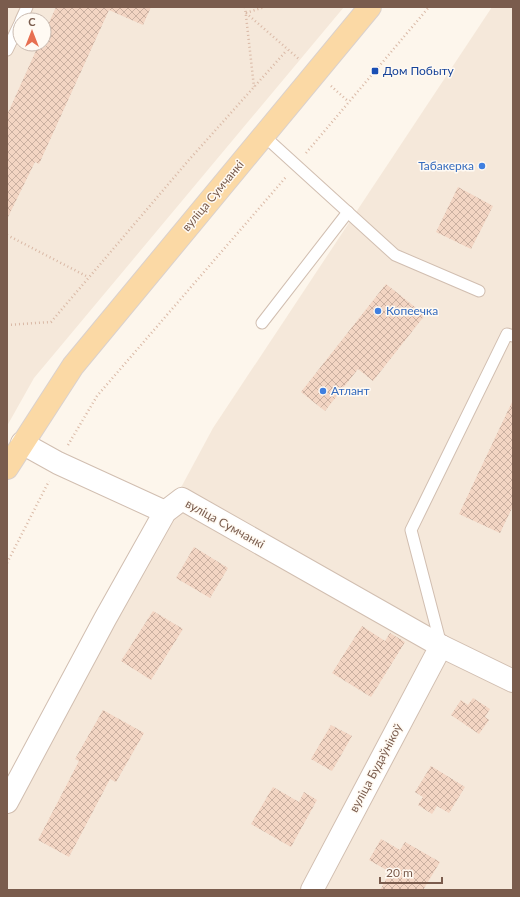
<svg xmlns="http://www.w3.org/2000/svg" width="520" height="897" viewBox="0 0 520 897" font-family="Lato,sans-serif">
	<defs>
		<pattern id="building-cross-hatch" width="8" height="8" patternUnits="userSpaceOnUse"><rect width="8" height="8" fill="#f3d5c3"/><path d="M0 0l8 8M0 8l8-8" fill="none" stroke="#cab0a1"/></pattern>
	</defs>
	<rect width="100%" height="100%" fill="#fdf6ec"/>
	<g fill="#f5e8da" fill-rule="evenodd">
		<path d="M7,7h337l-310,371 -27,48zM20,20h24v24h-24z"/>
		<path d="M492,7h21v883h-506v-79l206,-383z"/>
	</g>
	<g fill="url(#building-cross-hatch)">
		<path d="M56,7h95l-8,18 -34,-15 -70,154 -4,-2 -28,57v-104l32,-71h5v-10z"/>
		<path d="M458,187l35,19 -22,43 -35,-17z"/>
		<path d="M386,284l39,31 -52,66 -15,-12 -33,42 -24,-19z"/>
		<path d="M513,400v106l-13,27 -41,-19z"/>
		<path d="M194,547l34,21 -18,30 -34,-20z"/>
		<path d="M153,611l30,18 -32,51 -30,-19z"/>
		<path d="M362,626l23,15 5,-8 15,9 -34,55 -39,-24z"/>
		<path d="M473,698l17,11 -5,8 4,3 -10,14 -28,-19 10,-15 7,5z"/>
		<path d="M103,710l41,23 -28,49 -6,-3 -41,78 -31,-17 41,-79 -4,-2z"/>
		<path d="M331,725l21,11 -20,35 -21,-12z"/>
		<path d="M431,766l34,21 -16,26 -12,-7 -5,8 -14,-9 5,-8 -8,-5z"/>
		<path d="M273,787l26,15 5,-10 13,8 -26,47 -40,-23z"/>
		<path d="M381,839l19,11 5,-8 35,20 -17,28h-43l10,-18 -21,-12z"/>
	</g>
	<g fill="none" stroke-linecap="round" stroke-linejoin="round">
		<defs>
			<g id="lane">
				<path d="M21,20l6,-13"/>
				<path d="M7,50l13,-27"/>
				<path d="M263,135l132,120 84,36"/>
				<path d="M262,323l86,-111"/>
				<path d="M441,645l-30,-115 96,-196 6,2"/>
			</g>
			<g id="street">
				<path d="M22,443l36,20 107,49"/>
				<path d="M7,802l98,-183 60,-107 17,-13 259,147 72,35"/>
				<path d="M312,890l129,-244"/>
			</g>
			<path id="primary" d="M7,468l66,-102 297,-359"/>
		</defs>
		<use href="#lane" stroke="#d1beb0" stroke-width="13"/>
		<use href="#street" stroke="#d1beb0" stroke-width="24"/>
		<use href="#primary" stroke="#dad1cd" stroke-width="24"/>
		<g stroke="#d9b8a5" stroke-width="2.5" stroke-dasharray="1 3" stroke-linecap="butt">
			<path d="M245,7l9,80"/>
			<path d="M246,13l54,47"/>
			<path d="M246,13l18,-6"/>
			<path d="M331,86l18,16"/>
			<path d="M306,153l123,-146"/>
			<path d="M7,235l81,42"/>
			<path d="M7,325l44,-3 137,-161 99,-111"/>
			<path d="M68,445l29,-49 189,-219"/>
			<path d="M7,563l42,-82"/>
		</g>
		<use href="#lane" stroke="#fff" stroke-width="11"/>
		<use href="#street" stroke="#fff" stroke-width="22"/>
		<use href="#primary" stroke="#fbd9a5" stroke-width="22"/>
	</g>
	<rect fill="#1a4fb4" stroke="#fffaf3" stroke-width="1.5" x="371" y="67" width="8" height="8" rx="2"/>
	<g fill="#3f7fe0" stroke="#fffaf3" stroke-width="1.5">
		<circle cx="482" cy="166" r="4"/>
		<circle cx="378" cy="311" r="4"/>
		<circle cx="323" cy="391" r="4"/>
	</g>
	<g text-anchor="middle" stroke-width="3" stroke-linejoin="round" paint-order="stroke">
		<g font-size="12" fill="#164399" stroke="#fffaf3" text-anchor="start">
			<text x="383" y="75">Дом Побыту</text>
		</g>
		<g font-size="12" fill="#366cbe" stroke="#fffaf3" text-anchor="start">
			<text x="474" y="170" text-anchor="end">Табакерка</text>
			<text x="386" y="315">Копеечка</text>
			<text x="331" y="395">Атлант</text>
		</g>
		<g font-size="12" fill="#7a5c4d" stroke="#fffaf3">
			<text transform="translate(213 196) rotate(-50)" y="4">вуліца Сумчанкі</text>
			<text transform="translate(225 524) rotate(29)" y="4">вуліца Сумчанкі</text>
			<text transform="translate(376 768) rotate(-62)" y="4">вуліца Будаўнікоў</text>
		</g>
	</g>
	<rect width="520" height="897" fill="none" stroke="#7a5c4d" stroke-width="16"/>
	<g transform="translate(32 32)"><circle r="19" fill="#fffaf3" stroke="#cabbb1"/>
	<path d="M0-3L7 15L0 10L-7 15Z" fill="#e76f51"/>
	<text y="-6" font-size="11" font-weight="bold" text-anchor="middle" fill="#7a5c4d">С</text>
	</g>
	<path d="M380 877v6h62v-6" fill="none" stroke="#7a5c4d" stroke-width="2"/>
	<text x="386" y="877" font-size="12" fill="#7a5c4d" stroke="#fffaf3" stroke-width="3" paint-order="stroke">20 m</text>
</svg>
